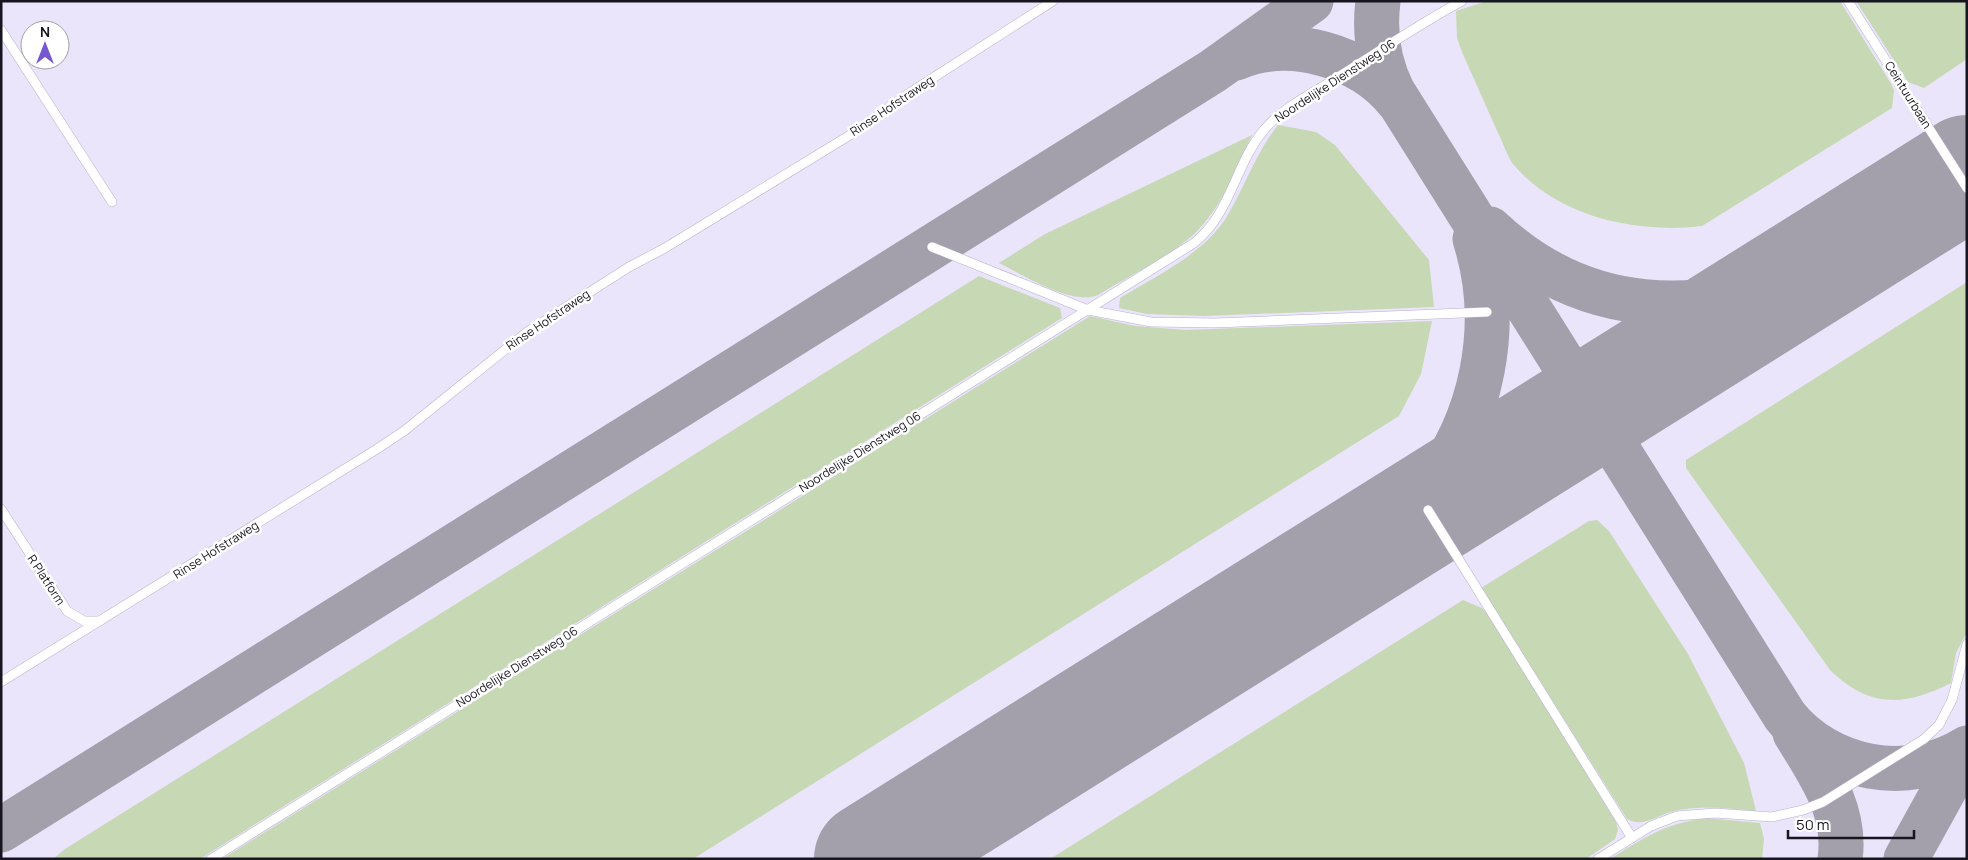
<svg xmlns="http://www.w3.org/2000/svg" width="1968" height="860" viewBox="0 0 1968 860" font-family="Manrope,sans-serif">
	<rect width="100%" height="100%" fill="#f5f2fe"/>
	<path fill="#eae5fb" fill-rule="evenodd" d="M1,1h1966v858h-1966zM30,30h30v30h-30z"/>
	<g fill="#c7d8b4">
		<path d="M1498,1h342l50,81 4,8 -2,18 -190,118c-65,8 -145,-9 -189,-62 -6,-8 -10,-22 -15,-31 -12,-27 -24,-54 -36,-81l-5,-14 -1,-27 28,-9z"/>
		<path d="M1856,1h111v58l-43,29 -16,-6z"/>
		<path d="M1278,125l38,7 19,13 94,115 5,47 -230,9 -57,-2 -28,-6 1,-10c36,-22 82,-43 106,-80 19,-31 29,-64 52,-93z"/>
		<path d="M1252,135c-15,32 -28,67 -52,93 -21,24 -73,49 -102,67 -26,11 -75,-20 -99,-32l46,-29z"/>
		<path d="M979,276l81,32 2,10 -862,541h-147l12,-10z"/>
		<path d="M1967,282v350l-11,21 -5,30c-47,24 -82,25 -121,-13l-144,-202v-8z"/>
		<path d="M1090,316l45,10 50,4 247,-9 -11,53 -22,42 -706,443h-471z"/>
		<path d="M1597,520l12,11 79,123 56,109 12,48c-29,-2 -55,-7 -85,1 -15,4 -28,16 -44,7l-146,-231 108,-67z"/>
		<path d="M1463,600l19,8 9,10 125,204 2,8 -3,9 -29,20h-536z"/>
		<path d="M1706,818l54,5 4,16 -2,20h-152c35,-22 54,-35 96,-41z"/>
	</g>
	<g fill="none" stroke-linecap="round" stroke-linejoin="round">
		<g stroke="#a3a0ac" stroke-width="45">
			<path d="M1378,1c-4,31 1,63 15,91l392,624c43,54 123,69 182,32"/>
			<path d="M1236,58c54,-23 126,-2 162,43"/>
			<path d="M1490,229c93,88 210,92 321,41"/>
			<path d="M1373,544c19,-17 38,-34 54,-54 56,-69 75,-166 48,-251"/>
			<path d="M1795,733c24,39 52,78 45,126"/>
			<path d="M1,830l1212,-759 98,-70"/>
			<path d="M1906,859l47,-85 14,-20"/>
		</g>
		<path stroke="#a3a0ac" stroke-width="114" d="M871,859l1096,-687"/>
		<defs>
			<g id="service">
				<path d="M1848,1l119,187"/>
				<path d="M1,30l111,172"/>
				<path d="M932,247l156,63 63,12 64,1 272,-11"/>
				<path d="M1,509l66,102 17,10h16"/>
				<path d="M1428,510l204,328"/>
				<path d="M1,682l376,-233 27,-18 123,-99 102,-65 36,-19 190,-116 56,-40 142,-91"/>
				<path d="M211,859l983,-616c37,-29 41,-79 70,-113 18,-22 47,-36 71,-51 42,-26 84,-55 127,-78"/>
				<path d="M1598,859l53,-33 26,-10 38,-3 57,4 31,-7 20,-8 101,-63 15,-14 13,-25 15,-56"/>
			</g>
		</defs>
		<use href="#service" stroke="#b8b1cd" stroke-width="10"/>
		<use href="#service" stroke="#fff" stroke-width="9"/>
	</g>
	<g text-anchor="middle" stroke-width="5" stroke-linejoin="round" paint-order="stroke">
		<g font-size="12" fill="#17151f" stroke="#fff">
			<text transform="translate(1335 81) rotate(-33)" y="4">Noordelijke Dienstweg 06</text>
			<text transform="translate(1908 95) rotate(58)" y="4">Ceintuurbaan</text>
			<text transform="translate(892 106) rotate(-34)" y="4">Rinse Hofstraweg</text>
			<text transform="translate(548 320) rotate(-34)" y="4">Rinse Hofstraweg</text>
			<text transform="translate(860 452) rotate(-32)" y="4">Noordelijke Dienstweg 06</text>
			<text transform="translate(216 550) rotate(-32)" y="4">Rinse Hofstraweg</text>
			<text transform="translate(46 580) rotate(57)" y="4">R Platform</text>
			<text transform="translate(517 667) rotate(-32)" y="4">Noordelijke Dienstweg 06</text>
		</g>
	</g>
	<rect width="1968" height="860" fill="none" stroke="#17151f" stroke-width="5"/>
	<g transform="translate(45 45)"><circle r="24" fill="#ffffff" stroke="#a2a1a5"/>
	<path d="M0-4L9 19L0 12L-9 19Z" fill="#7457d1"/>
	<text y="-8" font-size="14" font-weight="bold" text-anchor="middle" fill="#17151f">N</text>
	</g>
	<path d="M1788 830v8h126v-8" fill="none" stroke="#17151f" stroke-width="2.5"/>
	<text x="1796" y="830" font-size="15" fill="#17151f" stroke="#ffffff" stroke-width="4" paint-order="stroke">50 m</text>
</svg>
